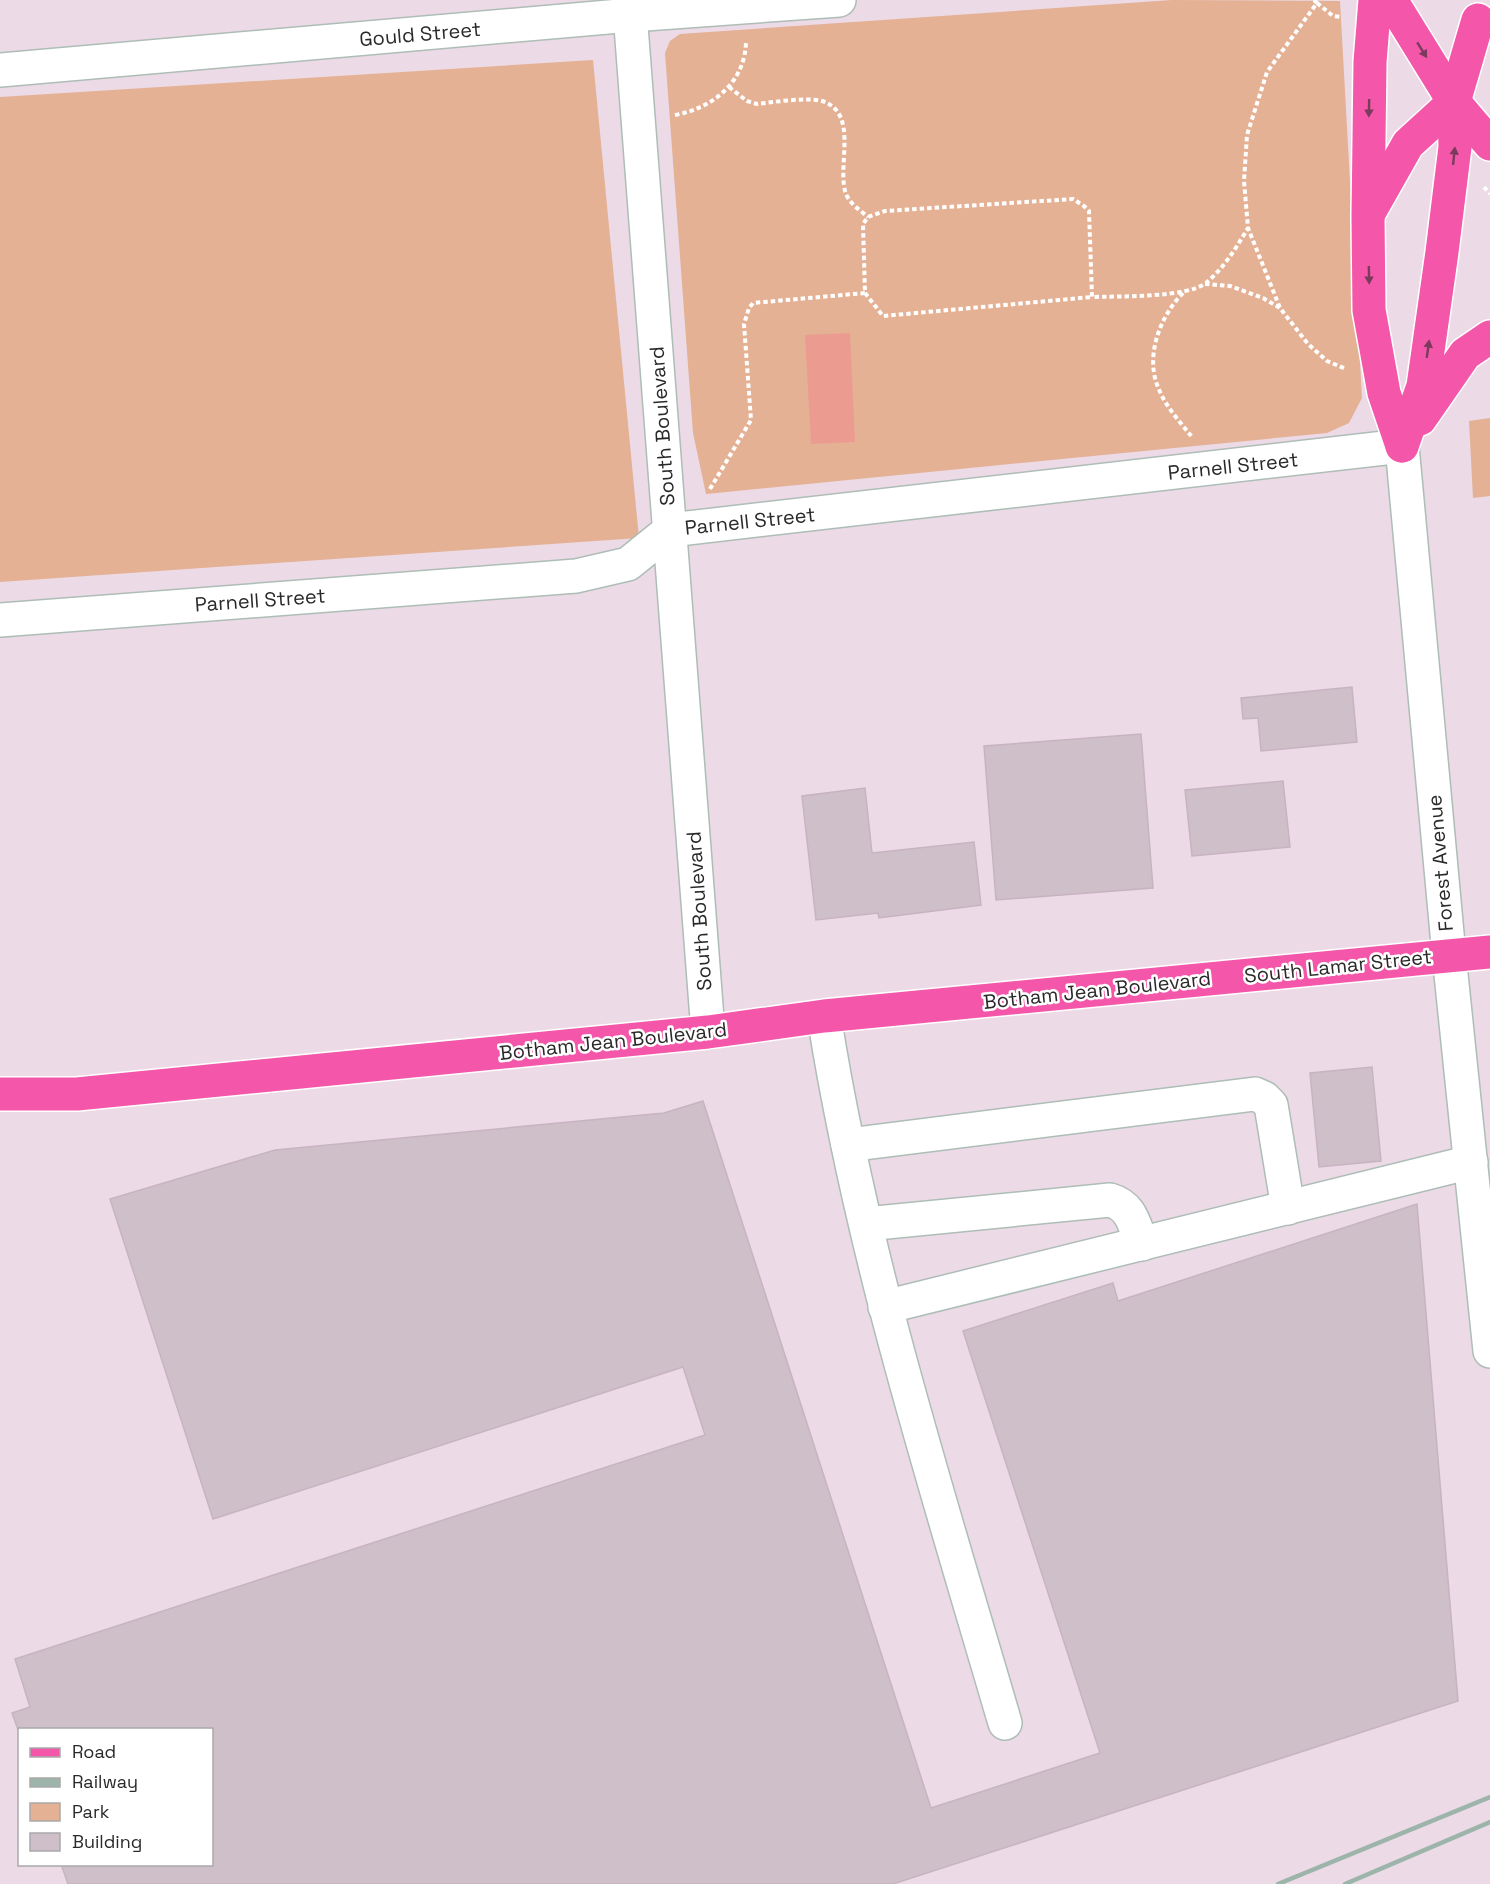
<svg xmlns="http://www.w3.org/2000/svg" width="1490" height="1884" viewBox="0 0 1490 1884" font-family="'Space Grotesk',sans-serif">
	<rect width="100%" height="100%" fill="#ecdae7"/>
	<g fill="#e4b194">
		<path d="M1172,0l168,1 22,397 -13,25 -22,10 -621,61 -13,-61 -28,-380 5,-12 10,-7z"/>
		<path d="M593,60l46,478 -639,44v-485z"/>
		<path d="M1490,418v78l-17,2 -4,-77z"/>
	</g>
	<path fill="#ec9b90" d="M850,333l5,109 -44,2 -6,-109z"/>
	<g fill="#cebfc9" stroke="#c7b4c0" stroke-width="1.5">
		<path d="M1352,687l5,55 -96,9 -3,-33 -15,1 -2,-21z"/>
		<path d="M1141,734l12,154 -157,12 -12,-154z"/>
		<path d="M1283,781l7,66 -98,9 -7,-66z"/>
		<path d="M865,788l7,65 102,-11 7,63 -102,13 -1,-5 -62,7 -14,-124z"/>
		<path d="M1372,1067l9,94 -62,6 -9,-94z"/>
		<path d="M703,1101l228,707 169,-55 -137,-422 150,-48 5,18 299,-97 41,497 -565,183h-825l-7,-20h151v-134h-192v5l-8,-22 18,-6 -15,-48 690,-224 -22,-68 -470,152 -103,-320 165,-49 389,-37z"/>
	</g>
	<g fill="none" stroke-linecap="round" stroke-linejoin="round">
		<defs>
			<g id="minor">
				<path d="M629,0l79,1032"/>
				<path d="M0,70l631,-55 208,-15"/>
				<path d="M0,620l576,-44 52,-12 42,-34 732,-84 47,509 41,396"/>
				<path d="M824,1016c38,241 113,474 181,707"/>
				<path d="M848,1145l407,-51 9,4 7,7 17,103"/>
				<path d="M866,1224l244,-24c22,6 24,25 32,44"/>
				<path d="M885,1307l586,-145"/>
			</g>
			<g id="major">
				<path d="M1375,0l-5,62 -2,154 1,94 15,83 18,53"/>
				<path d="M1391,0l63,102 36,42"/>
				<path d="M1369,213l39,-69 46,-42"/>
				<path d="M1420,419l45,-65 25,-17"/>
				<path d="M1402,446l21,-60 19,-134 13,-105 -1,-45 24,-82"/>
				<path d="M0,1094h77l631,-62 116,-16 666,-64"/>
			</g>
		</defs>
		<use href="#minor" stroke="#aebdb6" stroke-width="36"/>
		<use href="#major" stroke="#fff" stroke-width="36"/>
		<g stroke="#fff" stroke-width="4" stroke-dasharray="4.5 3" stroke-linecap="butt">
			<path d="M1314,0l3,3 -50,69 -20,63 -3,46 4,47 32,80 28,36 19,17 19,8"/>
			<path d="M1317,3l16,13 8,1"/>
			<path d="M729,87l18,14 10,3c16,-2 50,-7 65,-3 38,12 14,66 24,93 4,10 14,16 22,23"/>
			<path d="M675,115c38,-7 71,-33 71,-75"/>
			<path d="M1484,187l6,7"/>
			<path d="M1205,284l25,2 33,12 17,10"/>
			<path d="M865,293l18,23 209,-19"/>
			<path d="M1183,293c-23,23 -38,63 -25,94 7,19 22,35 34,50"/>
			<path d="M710,489l41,-69 -7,-96 5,-16 4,-5 112,-10 -2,-69 5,-7 17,-6 188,-12 11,7 5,5 3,86c28,-1 94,1 114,-14 18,-15 30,-35 42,-55"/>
		</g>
		<use href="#minor" stroke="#fff" stroke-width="33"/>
		<use href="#major" stroke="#f457aa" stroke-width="33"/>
		<g stroke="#9db4aa" stroke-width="4.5">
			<path d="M1278,1884l212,-87"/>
			<path d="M1345,1884l145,-62"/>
		</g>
	</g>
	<defs><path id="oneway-solid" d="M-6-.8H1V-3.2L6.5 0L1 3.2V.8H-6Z" transform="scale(1.5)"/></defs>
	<g fill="#7a3b5d">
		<use href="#oneway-solid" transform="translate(1422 50) rotate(58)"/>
		<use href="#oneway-solid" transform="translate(1369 108) rotate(91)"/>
		<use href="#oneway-solid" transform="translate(1454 156) rotate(-84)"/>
		<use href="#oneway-solid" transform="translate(1369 275) rotate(89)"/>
		<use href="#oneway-solid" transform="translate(1428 349) rotate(-82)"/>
	</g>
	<g text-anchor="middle" stroke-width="5" stroke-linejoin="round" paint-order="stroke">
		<g font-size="20" fill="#292929" stroke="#fff">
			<text transform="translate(420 34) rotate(-5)" y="7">Gould Street</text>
			<text transform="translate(662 426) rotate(-94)" y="7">South Boulevard</text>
			<text transform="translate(1233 466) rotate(-6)" y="7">Parnell Street</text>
			<text transform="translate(750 521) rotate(-6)" y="7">Parnell Street</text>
			<text transform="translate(260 600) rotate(-4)" y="7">Parnell Street</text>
			<text transform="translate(1440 863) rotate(-95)" y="7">Forest Avenue</text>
			<text transform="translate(699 911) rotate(-94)" y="7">South Boulevard</text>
			<text transform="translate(1338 966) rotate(-6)" y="7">South Lamar Street</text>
			<text transform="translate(1097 990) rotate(-6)" y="7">Botham Jean Boulevard</text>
			<text transform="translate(613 1041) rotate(-6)" y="7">Botham Jean Boulevard</text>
		</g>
	</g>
	<rect x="18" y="1728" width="195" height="138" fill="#ffffff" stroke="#a9a9a9" stroke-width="1.5"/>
	<rect x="30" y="1748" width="30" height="9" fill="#f457aa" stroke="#a9a9a9" stroke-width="1.5"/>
	<text x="72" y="1758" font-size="18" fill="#292929">Road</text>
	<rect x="30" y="1778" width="30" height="9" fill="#9db4aa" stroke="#a9a9a9" stroke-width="1.5"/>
	<text x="72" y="1788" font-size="18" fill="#292929">Railway</text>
	<rect x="30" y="1803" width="30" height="18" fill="#e4b194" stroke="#a9a9a9" stroke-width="1.5"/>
	<text x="72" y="1818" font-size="18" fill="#292929">Park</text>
	<rect x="30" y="1833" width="30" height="18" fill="#cebfc9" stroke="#a9a9a9" stroke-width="1.5"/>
	<text x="72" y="1848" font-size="18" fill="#292929">Building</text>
</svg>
